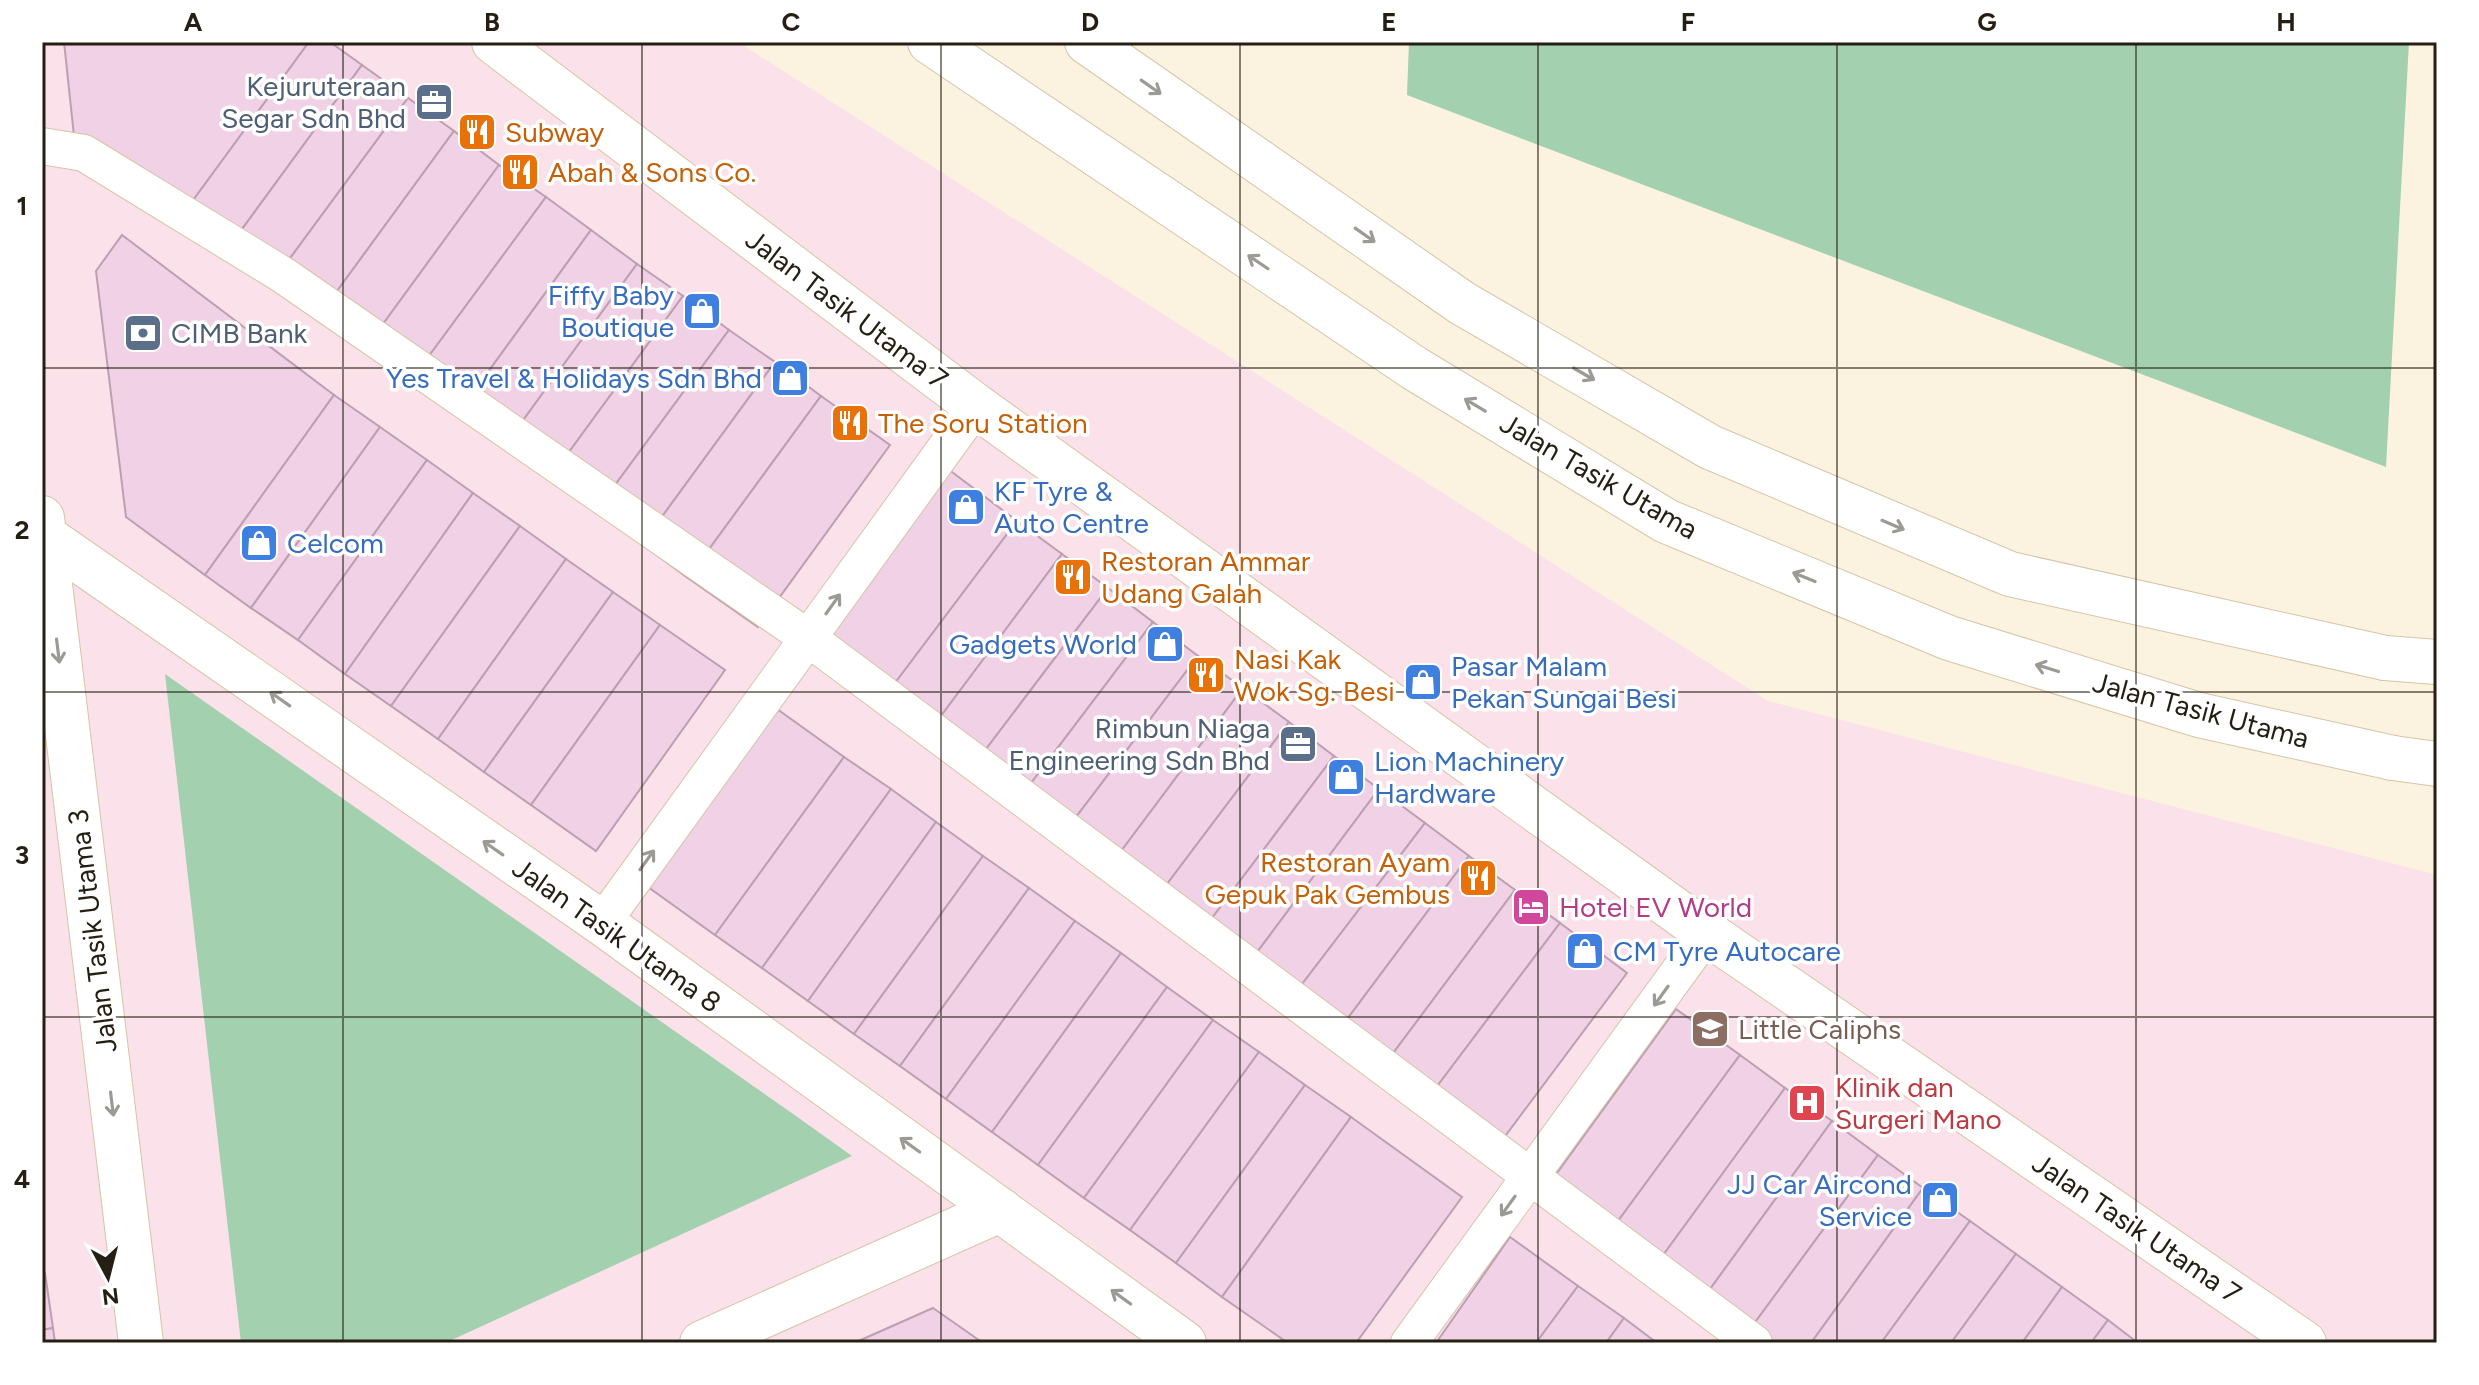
<svg xmlns="http://www.w3.org/2000/svg" width="2479" height="1385" viewBox="0 0 2479 1385" font-family="Figtree,sans-serif">
	<rect width="100%" height="100%" fill="#fcf2e0"/>
	<path fill="#fbe1e9" d="M42,42h696l1030,659 669,174v468h-2395z"/>
	<g fill="#a3d1af">
		<path d="M1409,42h1000l-23,425 -979,-372z"/>
		<path d="M165,674l631,442 56,40 -407,187h-204z"/>
	</g>
	<g fill="#f1d1e5" stroke="#bd9fb2" stroke-width="2">
		<path d="M64,42h245l-126,172 -109,-78z"/>
		<path d="M309,42h21l32,23 -133,182 -46,-33z"/>
		<path d="M362,65l46,33 -134,182 -45,-33z"/>
		<path d="M408,98l46,33 -133,182 -47,-33z"/>
		<path d="M454,131l45,34 -132,181 -46,-33z"/>
		<path d="M499,165l47,32 -134,182 -45,-33z"/>
		<path d="M546,197l45,33 -132,182 -47,-33z"/>
		<path d="M591,230l46,34 -132,181 -46,-33z"/>
		<path d="M122,235l212,160 -129,180 -79,-58 -30,-246z"/>
		<path d="M637,264l46,32 -133,182 -45,-33z"/>
		<path d="M683,296l46,34 -133,181 -46,-33z"/>
		<path d="M729,330l46,32 -133,182 -46,-33z"/>
		<path d="M775,362l46,34 -133,182 -46,-34z"/>
		<path d="M334,395l46,32 -129,181 -46,-33z"/>
		<path d="M821,396l69,49 -132,182 -70,-49z"/>
		<path d="M380,427l47,33 -129,180 -47,-32z"/>
		<path d="M427,460l46,33 -128,181 -47,-34z"/>
		<path d="M948,469l69,52 -131,174 -69,-52z"/>
		<path d="M473,493l47,33 -129,180 -46,-32z"/>
		<path d="M1017,521l45,33 -130,174 -46,-33z"/>
		<path d="M520,526l46,33 -128,180 -47,-33z"/>
		<path d="M1062,554l46,34 -131,173 -45,-33z"/>
		<path d="M566,559l47,33 -129,180 -46,-33z"/>
		<path d="M1108,588l45,34 -131,173 -45,-34z"/>
		<path d="M613,592l47,33 -129,180 -47,-33z"/>
		<path d="M1153,622l45,34 -131,173 -45,-34z"/>
		<path d="M660,625l65,45 -129,181 -65,-46z"/>
		<path d="M1198,656l45,32 -130,174 -46,-33z"/>
		<path d="M1243,688l46,34 -131,174 -45,-34z"/>
		<path d="M777,709l67,48 -129,178 -67,-48z"/>
		<path d="M1289,722l45,34 -131,174 -45,-34z"/>
		<path d="M1334,756l45,33 -130,174 -46,-33z"/>
		<path d="M844,757l47,32 -129,179 -47,-33z"/>
		<path d="M891,789l45,33 -128,179 -46,-33z"/>
		<path d="M1379,789l46,34 -132,173 -44,-33z"/>
		<path d="M936,822l47,34 -129,178 -46,-33z"/>
		<path d="M1425,823l44,33 -130,174 -46,-34z"/>
		<path d="M983,856l46,32 -129,178 -46,-32z"/>
		<path d="M1469,856l46,34 -130,174 -46,-34z"/>
		<path d="M1029,888l46,33 -129,178 -46,-33z"/>
		<path d="M1515,890l45,33 -131,174 -44,-33z"/>
		<path d="M1075,921l46,32 -129,179 -46,-33z"/>
		<path d="M1560,923l67,50 -130,174 -68,-50z"/>
		<path d="M1121,953l46,34 -129,178 -46,-33z"/>
		<path d="M1167,987l46,33 -129,178 -46,-33z"/>
		<path d="M1676,1009l64,46 -133,181 -63,-45z"/>
		<path d="M1213,1020l46,32 -129,178 -46,-32z"/>
		<path d="M1259,1052l46,33 -129,178 -46,-33z"/>
		<path d="M1740,1055l45,33 -132,181 -46,-33z"/>
		<path d="M1305,1085l46,32 -129,180 -46,-34z"/>
		<path d="M1785,1088l47,33 -132,182 -47,-34z"/>
		<path d="M1351,1117l111,80 -106,146h-68l-66,-46z"/>
		<path d="M1832,1121l46,34 -133,181 -45,-33z"/>
		<path d="M1878,1155l45,33 -112,155h-55l-11,-7z"/>
		<path d="M1923,1188l47,33 -89,122h-70z"/>
		<path d="M1970,1221l46,33 -65,89h-70z"/>
		<path d="M1510,1237l68,49 -42,57h-100z"/>
		<path d="M2016,1254l46,33 -40,56h-71z"/>
		<path d="M42,1273h3l8,55 -11,2z"/>
		<path d="M1578,1286l46,32 -18,25h-70z"/>
		<path d="M2062,1287l46,33 -17,23h-69z"/>
		<path d="M933,1308l50,35h-129z"/>
		<path d="M1624,1318l33,25h-51z"/>
		<path d="M2108,1320l30,23h-47z"/>
		<path d="M53,1328l2,15h-13v-13z"/>
	</g>
	<g fill="none" stroke-linecap="round" stroke-linejoin="round">
		<defs>
			<g id="lane">
				<path d="M42,146l42,7 199,122 525,363 946,705"/>
				<path d="M602,923l374,-517"/>
				<path d="M1409,1343l298,-410"/>
			</g>
			<g id="street">
				<path d="M494,42l482,364 731,527 597,410"/>
				<path d="M42,518l99,825"/>
				<path d="M44,536l558,387 582,420"/>
				<path d="M702,1343l298,-133"/>
			</g>
			<g id="secondary">
				<path d="M930,42l484,326 252,153 283,117 250,77 194,43"/>
				<path d="M1087,42l375,261 248,144 300,127 375,84"/>
			</g>
			<g id="highway">
				<path d="M2385,658l52,4"/>
				<path d="M2393,758l44,6"/>
			</g>
		</defs>
		<use href="#lane" stroke="#d6c5a8" stroke-width="38"/>
		<use href="#street" stroke="#d6c5a8" stroke-width="46"/>
		<use href="#secondary" stroke="#d6c5a8" stroke-width="46"/>
		<use href="#highway" stroke="#d6c5a8" stroke-width="46"/>
		<use href="#lane" stroke="#fff" stroke-width="36"/>
		<use href="#street" stroke="#fff" stroke-width="44"/>
		<use href="#secondary" stroke="#fff" stroke-width="44"/>
		<use href="#highway" stroke="#fff" stroke-width="44"/>
	</g>
	<defs><path id="oneway-shaft" d="M-6 0H5M1.5-3L5.5 0L1.5 3" fill="none" stroke-width="1.6" stroke-linecap="round" stroke-linejoin="round" transform="scale(2)"/></defs>
	<g stroke="#9c9a95">
		<use href="#oneway-shaft" transform="translate(1151 87) rotate(35)"/>
		<use href="#oneway-shaft" transform="translate(1365 235) rotate(35)"/>
		<use href="#oneway-shaft" transform="translate(1258 262) rotate(-146)"/>
		<use href="#oneway-shaft" transform="translate(1584 374) rotate(30)"/>
		<use href="#oneway-shaft" transform="translate(1475 405) rotate(-149)"/>
		<use href="#oneway-shaft" transform="translate(1893 525) rotate(23)"/>
		<use href="#oneway-shaft" transform="translate(1804 577) rotate(-158)"/>
		<use href="#oneway-shaft" transform="translate(833 604) rotate(-54)"/>
		<use href="#oneway-shaft" transform="translate(58 651) rotate(83)"/>
		<use href="#oneway-shaft" transform="translate(2047 668) rotate(-163)"/>
		<use href="#oneway-shaft" transform="translate(280 699) rotate(-145)"/>
		<use href="#oneway-shaft" transform="translate(493 848) rotate(-145)"/>
		<use href="#oneway-shaft" transform="translate(647 860) rotate(-54)"/>
		<use href="#oneway-shaft" transform="translate(1661 996) rotate(126)"/>
		<use href="#oneway-shaft" transform="translate(112 1104) rotate(83)"/>
		<use href="#oneway-shaft" transform="translate(910 1145) rotate(-144)"/>
		<use href="#oneway-shaft" transform="translate(1508 1206) rotate(126)"/>
		<use href="#oneway-shaft" transform="translate(1121 1297) rotate(-144)"/>
	</g>
	<path fill="none" stroke="#241e13" stroke-width="2" stroke-opacity="0.55" d="M343,42v1301M642,42v1301M941,42v1301M1240,42v1301M1538,42v1301M1837,42v1301M2136,42v1301M42,368h2395M42,692h2395M42,1017h2395"/>
	<defs>
		<symbol id="office-square" viewBox="-11 -11 22 22"><rect x="-9" y="-9" width="18" height="18" rx="4" fill="#5c6f8a" stroke="#fff"/><path d="M-6-3h4V-5.5h4V-3h4V5H-6ZM-1-4.5V-3h2v-1.5ZM-6 0V1H6V0Z" fill="#fff"/></symbol>
		<symbol id="restaurant-square" viewBox="-11 -11 22 22"><rect x="-9" y="-9" width="18" height="18" rx="4" fill="#e8710a" stroke="#fff"/><path d="M-5-6h1v4h1v-4h1v4h1v-4h1v5L-1.5 .5V6h-2V.5L-5-1ZM5-6V6H3V1.5H1.5Q1.5-4 5-6Z" fill="#fff"/></symbol>
		<symbol id="shop-square" viewBox="-11 -11 22 22"><rect x="-9" y="-9" width="18" height="18" rx="4" fill="#3f7fe0" stroke="#fff"/><path d="M-5-2.5h2.3a2.7 3.5 0 0 1 5.4 0H5L5.5 6h-11ZM-1.5-2.5h3a1.5 2.3 0 0 0-3 0Z" fill="#fff"/></symbol>
		<symbol id="bank-square" viewBox="-11 -11 22 22"><rect x="-9" y="-9" width="18" height="18" rx="4" fill="#5c6f8a" stroke="#fff"/><path d="M-6-4H6V4H-6ZM0-2.3a2.3 2.3 0 1 0 0 4.6a2.3 2.3 0 1 0 0-4.6Z" fill="#fff"/></symbol>
		<symbol id="hotel-square" viewBox="-11 -11 22 22"><rect x="-9" y="-9" width="18" height="18" rx="4" fill="#d1479c" stroke="#fff"/><path d="M-6-4.5h1.5V1H6V5H4.5V3h-9V5H-6ZM-4 0a1.8 1.8 0 1 1 3.6 0ZM.5 0V-2.5h3Q6-2.5 6 0Z" fill="#fff"/></symbol>
		<symbol id="school-square" viewBox="-11 -11 22 22"><rect x="-9" y="-9" width="18" height="18" rx="4" fill="#8d6e63" stroke="#fff"/><path d="M0-5L7-2L0 1L-7-2ZM-4 1L0 2.5L4 1V4Q0 6-4 4Z" fill="#fff"/></symbol>
		<symbol id="hospital-square" viewBox="-11 -11 22 22"><rect x="-9" y="-9" width="18" height="18" rx="4" fill="#e0444e" stroke="#fff"/><path d="M-5-5h3v3.5h4V-5h3V5h-3V1.5h-4V5h-3Z" fill="#fff"/></symbol>
	</defs>
	<g fill-rule="evenodd">
		<use href="#office-square" x="412" y="80" width="44" height="44"/>
		<use href="#restaurant-square" x="455" y="110" width="44" height="44"/>
		<use href="#restaurant-square" x="498" y="150" width="44" height="44"/>
		<use href="#shop-square" x="680" y="289" width="44" height="44"/>
		<use href="#bank-square" x="121" y="311" width="44" height="44"/>
		<use href="#shop-square" x="768" y="356" width="44" height="44"/>
		<use href="#restaurant-square" x="828" y="401" width="44" height="44"/>
		<use href="#shop-square" x="944" y="485" width="44" height="44"/>
		<use href="#shop-square" x="237" y="521" width="44" height="44"/>
		<use href="#restaurant-square" x="1051" y="555" width="44" height="44"/>
		<use href="#shop-square" x="1143" y="622" width="44" height="44"/>
		<use href="#restaurant-square" x="1184" y="653" width="44" height="44"/>
		<use href="#shop-square" x="1401" y="660" width="44" height="44"/>
		<use href="#office-square" x="1276" y="722" width="44" height="44"/>
		<use href="#shop-square" x="1324" y="755" width="44" height="44"/>
		<use href="#restaurant-square" x="1456" y="856" width="44" height="44"/>
		<use href="#hotel-square" x="1509" y="885" width="44" height="44"/>
		<use href="#shop-square" x="1563" y="929" width="44" height="44"/>
		<use href="#school-square" x="1688" y="1007" width="44" height="44"/>
		<use href="#hospital-square" x="1785" y="1081" width="44" height="44"/>
		<use href="#shop-square" x="1918" y="1178" width="44" height="44"/>
	</g>
	<g text-anchor="middle" stroke-width="7" stroke-linejoin="round" paint-order="stroke">
		<g font-size="28" fill="#4e5e75" stroke="#fff" text-anchor="end">
			<text x="406" y="96">Kejuruteraan<tspan x="406" dy="32">Segar Sdn Bhd</tspan></text>
			<text x="171" y="343" text-anchor="start">CIMB Bank</text>
			<text x="1270" y="738">Rimbun Niaga<tspan x="1270" dy="32">Engineering Sdn Bhd</tspan></text>
		</g>
		<g font-size="28" fill="#c56008" stroke="#fff" text-anchor="start">
			<text x="505" y="142">Subway</text>
			<text x="548" y="182">Abah &amp; Sons Co.</text>
			<text x="878" y="433">The Soru Station</text>
			<text x="1101" y="571">Restoran Ammar<tspan x="1101" dy="32">Udang Galah</tspan></text>
			<text x="1234" y="669">Nasi Kak<tspan x="1234" dy="32">Wok Sg. Besi</tspan></text>
			<text x="1450" y="872" text-anchor="end">Restoran Ayam<tspan x="1450" dy="32">Gepuk Pak Gembus</tspan></text>
		</g>
		<g font-size="28" fill="#366cbe" stroke="#fff" text-anchor="start">
			<text x="674" y="305" text-anchor="end">Fiffy Baby<tspan x="674" dy="32">Boutique</tspan></text>
			<text x="762" y="388" text-anchor="end">Yes Travel &amp; Holidays Sdn Bhd</text>
			<text x="994" y="501">KF Tyre &amp;<tspan x="994" dy="32">Auto Centre</tspan></text>
			<text x="287" y="553">Celcom</text>
			<text x="1137" y="654" text-anchor="end">Gadgets World</text>
			<text x="1451" y="676">Pasar Malam<tspan x="1451" dy="32">Pekan Sungai Besi</tspan></text>
			<text x="1374" y="771">Lion Machinery<tspan x="1374" dy="32">Hardware</tspan></text>
			<text x="1613" y="961">CM Tyre Autocare</text>
			<text x="1912" y="1194" text-anchor="end">JJ Car Aircond<tspan x="1912" dy="32">Service</tspan></text>
		</g>
		<g font-size="28" fill="#241e13" stroke="#fff">
			<text transform="translate(847 309) rotate(37)" y="10">Jalan Tasik Utama 7</text>
			<text transform="translate(1599 476) rotate(30)" y="10">Jalan Tasik Utama</text>
			<text transform="translate(2201 710) rotate(15)" y="10">Jalan Tasik Utama</text>
			<text transform="translate(92 931) rotate(-97)" y="10">Jalan Tasik Utama 3</text>
			<text transform="translate(617 935) rotate(35)" y="10">Jalan Tasik Utama 8</text>
			<text transform="translate(2137 1228) rotate(34)" y="10">Jalan Tasik Utama 7</text>
		</g>
		<g font-size="28" fill="#b23c85" stroke="#fff" text-anchor="start">
			<text x="1559" y="917">Hotel EV World</text>
		</g>
		<g font-size="28" fill="#785e54" stroke="#fff" text-anchor="start">
			<text x="1738" y="1039">Little Caliphs</text>
		</g>
		<g font-size="28" fill="#be3a42" stroke="#fff" text-anchor="start">
			<text x="1835" y="1097">Klinik dan<tspan x="1835" dy="32">Surgeri Mano</tspan></text>
		</g>
	</g>
	<rect width="2479" height="1385" fill="none" stroke="#ffffff" stroke-width="88"/>
	<g transform="translate(108 1277) rotate(173)" stroke="#ffffff" stroke-width="6" paint-order="stroke">
	<path d="M0-6L14 30L0 20L-14 30Z" fill="#241e13"/>
	<text y="-12" font-size="22" font-weight="bold" text-anchor="middle" fill="#241e13">N</text>
	</g>
	<rect x="44" y="44" width="2391" height="1297" fill="none" stroke="#241e13" stroke-width="3"/>
	<g font-size="26" text-anchor="middle" font-weight="bold" fill="#241e13">
		<text x="193" y="31">A</text>
		<text x="492" y="31">B</text>
		<text x="791" y="31">C</text>
		<text x="1090" y="31">D</text>
		<text x="1389" y="31">E</text>
		<text x="1688" y="31">F</text>
		<text x="1987" y="31">G</text>
		<text x="2286" y="31">H</text>
		<text x="22" y="215">1</text>
		<text x="22" y="539">2</text>
		<text x="22" y="864">3</text>
		<text x="22" y="1188">4</text>
	</g>
</svg>
